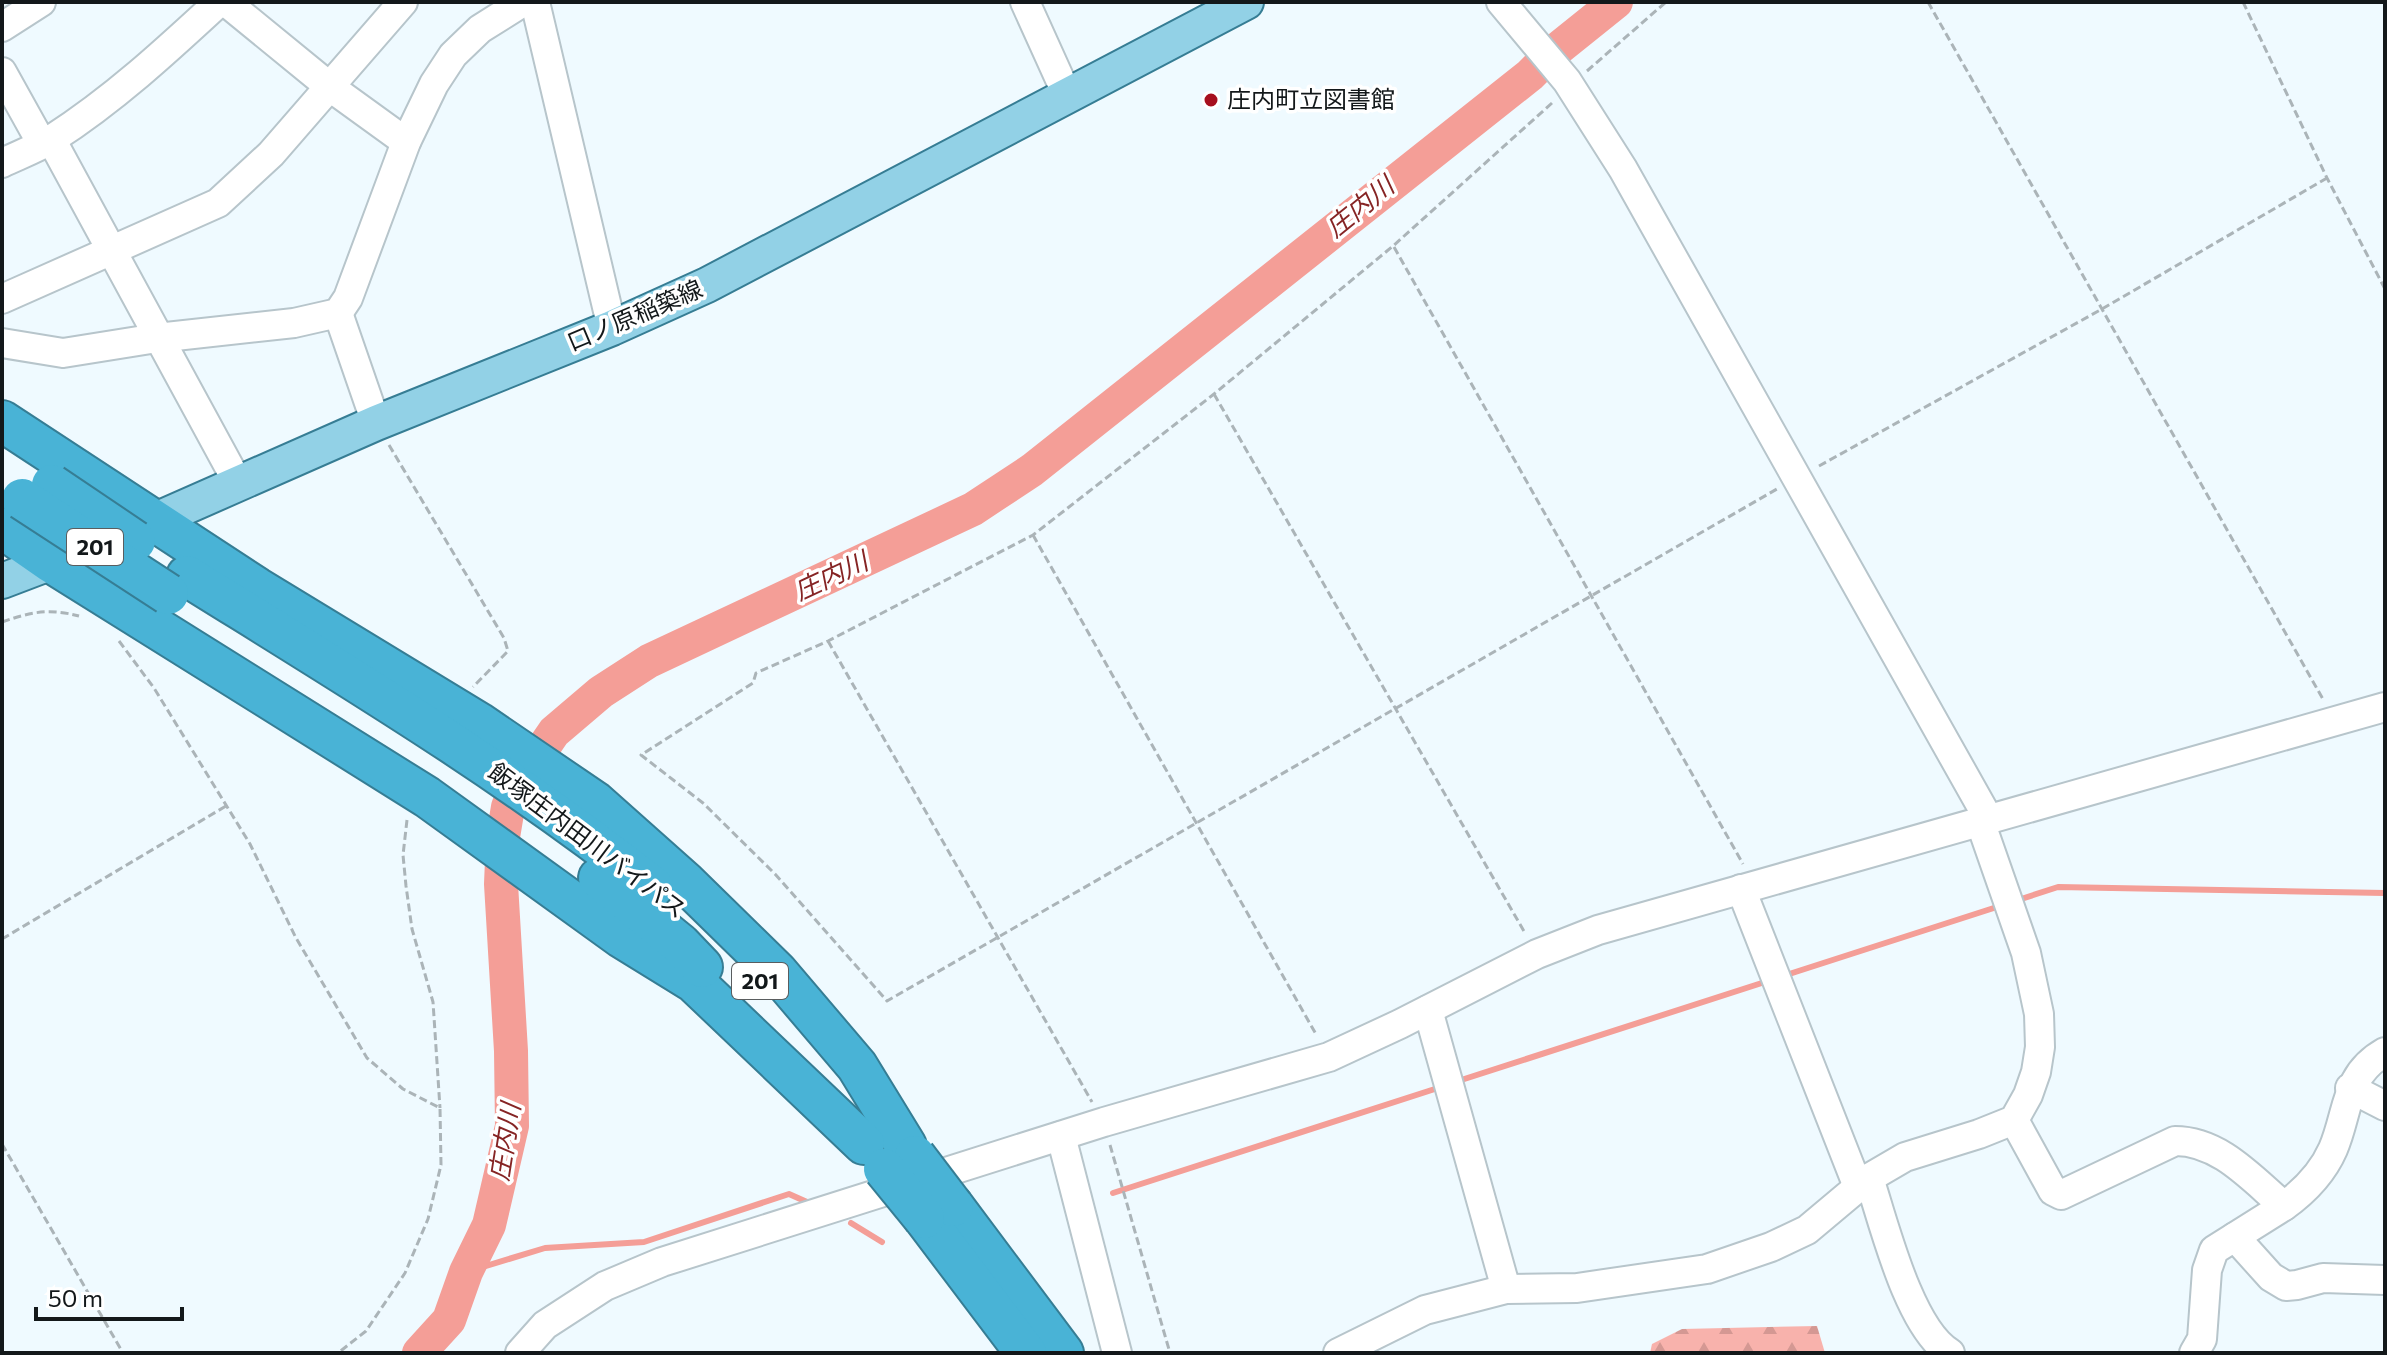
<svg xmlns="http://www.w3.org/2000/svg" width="2387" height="1355" viewBox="0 0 2387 1355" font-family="Commissioner,'Noto Sans JP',sans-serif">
	<defs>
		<pattern id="forest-firs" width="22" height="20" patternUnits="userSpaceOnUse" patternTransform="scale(2)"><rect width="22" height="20" fill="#f8b2ac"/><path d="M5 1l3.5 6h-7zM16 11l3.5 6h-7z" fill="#d49893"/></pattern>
	</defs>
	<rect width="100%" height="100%" fill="#effaff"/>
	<path fill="url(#forest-firs)" d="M1817,1326l8,27h-175l2,-9 30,-15z"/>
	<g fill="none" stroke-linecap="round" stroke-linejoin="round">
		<g stroke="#f49e97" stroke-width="6">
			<path d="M2015,901l43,-14 327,6"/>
			<path d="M1783,976l217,-70"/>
			<path d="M1455,1082l313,-101"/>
			<path d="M1113,1193l328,-106"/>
			<path d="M851,1223l31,19"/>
			<path d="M466,1272l79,-24 99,-6 145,-48 18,8"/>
		</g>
		<path stroke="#f49e97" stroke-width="34" d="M419,1353l30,-33 17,-48 23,-47 23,-99 -1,-75 -10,-167 2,-47 5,-30 9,-21 37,-54 47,-40 48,-31 324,-152 59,-39 498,-395 20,-20 66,-53"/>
		<defs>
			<g id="minor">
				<path d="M226,2l104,85 76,55"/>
				<path d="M535,2l77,326"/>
				<path d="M1025,2l43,95"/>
				<path d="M1501,2l66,79 56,88 365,649"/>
				<path d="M2,27l39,-25"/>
				<path d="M2,72l40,72"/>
				<path d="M51,139l187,344"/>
				<path d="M2,163c17,-8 35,-15 50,-24 61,-39 114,-88 167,-137"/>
				<path d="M2,299l216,-96 53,-49 132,-152"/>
				<path d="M338,313l38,110"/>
				<path d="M2,343l61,10 94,-15 137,-15 44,-10 10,-15 58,-156 28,-58 19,-29 27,-26 43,-27"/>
				<path d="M1741,889l117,298"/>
				<path d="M1428,1010l78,279"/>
				<path d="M2350,1088l35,18"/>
				<path d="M2014,1120l39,71 8,4 114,-54c45,0 77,38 109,65 21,-15 38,-32 49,-57 16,-37 11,-74 52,-97"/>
				<path d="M1061,1136l56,217"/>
				<path d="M1869,1178c15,46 40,150 81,175"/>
				<path d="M2235,1237l36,40 15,9 11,-1 26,-7 62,2"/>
				<path d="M520,1353l25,-28 60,-39 57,-24 442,-140 225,-65 71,-33 137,-70 61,-24 787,-223"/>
				<path d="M1338,1353l87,-43 81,-21 71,-1 130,-19 64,-22 36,-17 62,-52 36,-21 74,-23 35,-14 14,-25 8,-23 4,-25 -1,-33 -13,-61 -46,-132"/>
				<path d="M2194,1353l8,-14 5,-69 7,-20 70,-44"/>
			</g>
			<g id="major">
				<path d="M133,530l243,-107 236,-95 95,-43 539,-283"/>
				<path d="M2,581l71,-27"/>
			</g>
			<g id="highway">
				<path d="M2,421l255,167 222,135 116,79 91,81 91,89 80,94 49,80"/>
				<path d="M2,528l49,34 376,235 194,140 73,45 170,162"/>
				<path d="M187,576c159,99 319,195 466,311"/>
				<path d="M599,878l81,66 22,23"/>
				<path d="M953,1206l110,147"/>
				<path d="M924,1218l102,135"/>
			</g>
		</defs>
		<use href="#minor" stroke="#b7c5cb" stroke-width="32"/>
		<use href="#major" stroke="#367d94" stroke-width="38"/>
		<use href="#highway" stroke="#367d94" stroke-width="44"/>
		<g stroke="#abb4b8" stroke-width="3" stroke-dasharray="8 4" stroke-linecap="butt">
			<path d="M1928,2l396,699"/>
			<path d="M2243,2l84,176 58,111"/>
			<path d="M1587,71l79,-69"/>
			<path d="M1552,103l-159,143 -179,148 -181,141 -205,106 -72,32 -3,10 -112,72 62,48 72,71 112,127 890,-512"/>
			<path d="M1394,247l349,617"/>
			<path d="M1214,394l311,539"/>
			<path d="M389,445l115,193 4,13 -35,36"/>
			<path d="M1819,466l283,-157 225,-131"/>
			<path d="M1033,535l284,501"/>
			<path d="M2,622c29,-10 46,-14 77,-6"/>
			<path d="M119,641l35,47 96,156 46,94 71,120 36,31 37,19 1,57 -13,54 -23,54 -39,58 -28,22"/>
			<path d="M828,641l264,461"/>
			<path d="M407,820l-4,35 3,31 6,43 21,73 7,106"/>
			<path d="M2,939l224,-133"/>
			<path d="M2,1144l121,209"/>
			<path d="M1110,1145l60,208"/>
		</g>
		<use href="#minor" stroke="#fff" stroke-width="28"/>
		<use href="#major" stroke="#92d1e6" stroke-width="34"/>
		<use href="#highway" stroke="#49b3d6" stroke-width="40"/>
		<defs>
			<g id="highway-bridge">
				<path d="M52,485l83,56"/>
				<path d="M22,499l146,95"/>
				<path d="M915,1156l38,50"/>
				<path d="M884,1169l40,49"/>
			</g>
		</defs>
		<use href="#highway-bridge" stroke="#367d94" stroke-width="44" stroke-linecap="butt"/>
		<use href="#highway-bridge" stroke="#49b3d6" stroke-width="40"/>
	</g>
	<circle fill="#a60f1e" stroke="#fff" stroke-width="3" cx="1211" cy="100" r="8"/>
	<g text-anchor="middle" stroke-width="7" stroke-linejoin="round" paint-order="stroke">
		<g fill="#fff" stroke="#5a5d5f" stroke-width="2">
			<rect x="67" y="529" width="56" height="36" rx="6"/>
			<rect x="732" y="963" width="56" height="36" rx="6"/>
		</g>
		<g font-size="22" font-weight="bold" fill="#13181a">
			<text x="95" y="555">201</text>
			<text x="760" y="989">201</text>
		</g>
		<g font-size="24" fill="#13181a" stroke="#fff" text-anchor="start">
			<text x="1227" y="108">庄内町立図書館</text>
		</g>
		<g font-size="24" fill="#13181a" stroke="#fff">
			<text transform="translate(635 316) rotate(-23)" y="8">口ノ原稲築線</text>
			<text transform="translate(587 841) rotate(37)" y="8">飯塚庄内田川バイパス</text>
		</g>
		<g font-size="26" font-style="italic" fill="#862424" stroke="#fff">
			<text transform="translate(1360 207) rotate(-39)" y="9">庄内川</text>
			<text transform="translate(831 576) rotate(-25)" y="9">庄内川</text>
			<text transform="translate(505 1142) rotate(-81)" y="9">庄内川</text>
		</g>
	</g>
	<rect width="2387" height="1355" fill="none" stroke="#13181a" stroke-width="8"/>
	<path d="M36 1307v12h146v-12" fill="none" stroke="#13181a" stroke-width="4"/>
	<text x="48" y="1307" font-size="24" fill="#13181a" stroke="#ffffff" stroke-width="6" paint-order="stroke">50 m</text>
</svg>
